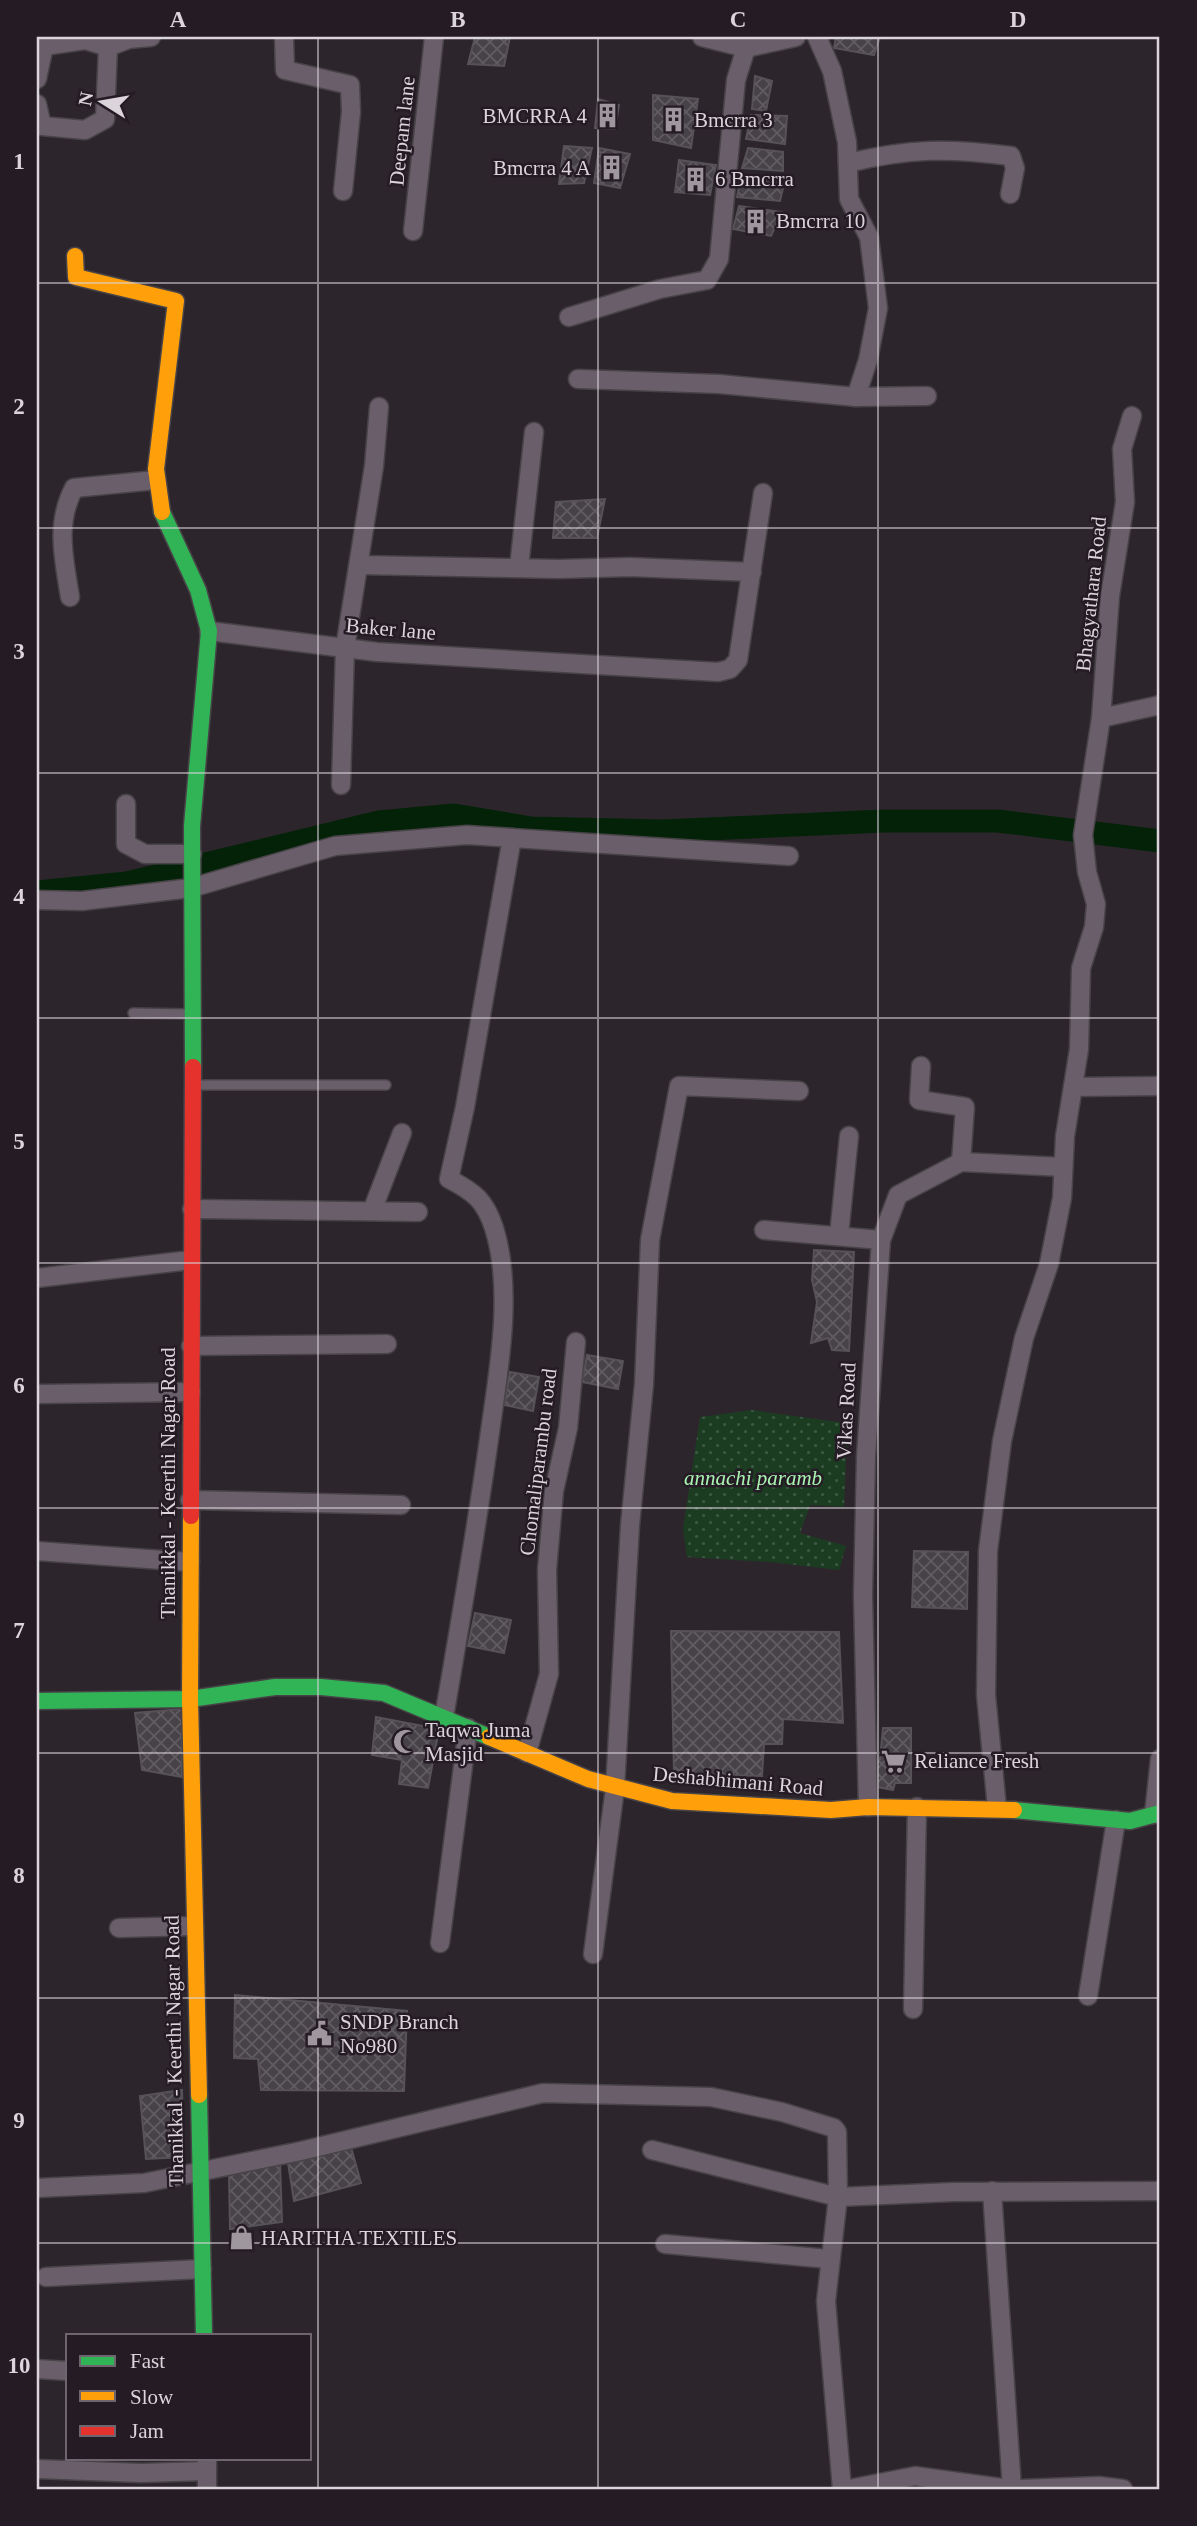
<svg xmlns="http://www.w3.org/2000/svg" width="1197" height="2526" viewBox="0 0 1197 2526" font-family="Georgia,serif">
	<defs>
		<pattern id="park-dots" width="8" height="8" patternUnits="userSpaceOnUse" patternTransform="scale(1.75)"><rect width="8" height="8" fill="#1c3c22"/><path d="M2 2h.1M6 6h.1" fill="none" stroke="#3c5742" stroke-width="1.8" stroke-linecap="round"/></pattern>
		<pattern id="building-cross-hatch" width="8" height="8" patternUnits="userSpaceOnUse" patternTransform="scale(1.75)"><rect width="8" height="8" fill="#474247"/><path d="M0 0l8 8M0 8l8-8" fill="none" stroke="#615c61"/></pattern>
	</defs>
	<rect width="100%" height="100%" fill="#2c262c"/>
	<path fill="url(#park-dots)" d="M752,1410l100,14 -6,33 -2,50 -34,-2 -10,28 46,13 -7,24 -69,-8 -83,-5 -4,-28 17,-112z"/>
	<g fill="none" stroke-linecap="round" stroke-linejoin="round">
		<path stroke="#042208" stroke-width="23" d="M37,892l90,-9 252,-61 75,-7 77,13 131,3 222,-10h114l162,20"/>
	</g>
	<g fill="url(#building-cross-hatch)" stroke="#575257" stroke-width="2">
		<path d="M475,37h35l-6,29 -36,-2z"/>
		<path d="M836,37h44l-6,18 -40,-7z"/>
		<path d="M755,76l17,5 -6,30 -14,-2z"/>
		<path d="M653,95l45,4 -7,49 -38,-8z"/>
		<path d="M598,99l21,6 -4,24 -20,-1z"/>
		<path d="M751,115l36,1 -2,28 -39,-5z"/>
		<path d="M564,146l28,2 -8,35 -25,1z"/>
		<path d="M599,148l31,6 -10,34 -26,-5z"/>
		<path d="M748,148l35,4v19l-41,-3z"/>
		<path d="M679,160l37,5 -6,30 -35,-3z"/>
		<path d="M741,176l44,4 -5,21 -43,-4z"/>
		<path d="M739,206l43,6 -11,24 -38,-7z"/>
		<path d="M605,499l-8,39h-44l3,-36z"/>
		<path d="M814,1250l40,2 -5,99 -17,-1 -4,-12 -17,5 6,-41 -5,-22z"/>
		<path d="M587,1355l36,6 -5,28 -36,-7z"/>
		<path d="M510,1372l29,5 -6,34 -29,-6z"/>
		<path d="M914,1551l54,1 -1,57 -55,-2z"/>
		<path d="M475,1613l36,7 -7,33 -36,-7z"/>
		<path d="M671,1631l168,1 4,91 -60,-4 -1,25h-18l-2,32 -88,-3z"/>
		<path d="M182,1709v68l-40,-7 -7,-57z"/>
		<path d="M376,1717l63,12 -11,59 -29,-4 3,-24 -30,-5z"/>
		<path d="M883,1728h28v55h-16l-2,7 -16,-3 -1,-23 4,-5z"/>
		<path d="M235,1995l172,16 -3,80 -143,-1 -3,-31 -24,-1z"/>
		<path d="M182,2090l2,67 -38,2 -6,-63z"/>
		<path d="M351,2147l10,36 -67,18 -6,-38z"/>
		<path d="M280,2162l2,60 -52,7 -1,-56z"/>
	</g>
	<g fill="none" stroke-linecap="round" stroke-linejoin="round">
		<defs>
			<g id="lane">
				<path d="M133,1013l58,1"/>
				<path d="M195,1085h191"/>
			</g>
			<g id="street">
				<path d="M284,37l1,33 65,15 1,27 -8,79"/>
				<path d="M702,37l44,11 50,-11"/>
				<path d="M817,37l15,34 15,71 2,57 20,38 9,71 -10,52 -12,37"/>
				<path d="M37,79l7,-33 41,-6 23,7"/>
				<path d="M37,104l5,22 43,4 20,-11 3,-72 21,-8 22,-2"/>
				<path d="M848,163c62,-15 100,-15 163,-7l4,12 -5,26"/>
				<path d="M413,231l21,-194"/>
				<path d="M569,317l91,-28 47,-9 12,-21 17,-179 10,-32"/>
				<path d="M578,379l141,5 137,13 71,-1"/>
				<path d="M1132,416l-10,33 3,53 -15,94 -9,122 59,-13"/>
				<path d="M359,565l200,4 71,-2 122,5"/>
				<path d="M519,567l15,-135"/>
				<path d="M70,597c-6,-38 -15,-73 4,-109l82,-8"/>
				<path d="M209,631l168,21 341,20 12,-3 8,-9 25,-167"/>
				<path d="M341,785l4,-137 29,-182 5,-59"/>
				<path d="M126,804v40l19,10h47"/>
				<path d="M37,900l45,1 109,-13 144,-42 132,-11 322,21"/>
				<path d="M921,1066l-2,34 46,7 -4,55"/>
				<path d="M1073,1087l87,-1"/>
				<path d="M192,1209l226,3"/>
				<path d="M372,1211l30,-78"/>
				<path d="M764,1230l117,10"/>
				<path d="M839,1235l10,-99"/>
				<path d="M37,1278l154,-18"/>
				<path d="M191,1346l196,-2"/>
				<path d="M37,1394l154,-2"/>
				<path d="M190,1500l211,5"/>
				<path d="M37,1551l153,11"/>
				<path d="M444,1717c16,-93 32,-185 45,-278 9,-65 25,-148 5,-211 -9,-28 -20,-36 -45,-49l16,-72 47,-269"/>
				<path d="M527,1753l22,-79 -2,-104 7,-79 14,-63 8,-86"/>
				<path d="M868,1807l-5,-212 3,-139 15,-216 17,-45 63,-33 102,5"/>
				<path d="M997,1808l-11,-113 2,-144 14,-110 22,-103 25,-74 13,-66 3,-62 14,-87 2,-81 13,-41 2,-23 -9,-32 -4,-37 18,-117"/>
				<path d="M1154,1814l6,-55"/>
				<path d="M119,1928l75,-2"/>
				<path d="M440,1943l28,-215"/>
				<path d="M593,1954l22,-166 15,-263 14,-141 6,-144 29,-154 120,5"/>
				<path d="M1088,1996l28,-176"/>
				<path d="M913,2009l4,-202"/>
				<path d="M652,2150l186,47 115,-5 207,-1"/>
				<path d="M37,2188l107,-5 157,-32 242,-58 168,4 71,15 52,16 3,4 1,65 -12,104 16,188"/>
				<path d="M992,2191l20,298"/>
				<path d="M665,2244l164,15"/>
				<path d="M46,2277l156,-8"/>
				<path d="M37,2369l31,2"/>
				<path d="M207,2458v31"/>
				<path d="M37,2469l104,4 66,-2"/>
				<path d="M849,2489l66,-13 94,13"/>
				<path d="M1020,2489l79,-3 24,3"/>
			</g>
			<g id="fast">
				<path d="M162,512l36,78 11,41 -17,195 1,241"/>
				<path d="M37,1701l153,-2 85,-12h46l63,6 105,44"/>
				<path d="M1014,1810l116,11 30,-8"/>
				<path d="M199,2095l5,240"/>
			</g>
			<g id="slow">
				<path d="M75,256l1,21 100,24 -20,168 6,43"/>
				<path d="M191,1516l-1,183 9,396"/>
				<path d="M489,1737l99,42 84,22 159,9 37,-3 146,3"/>
			</g>
			<path id="jam" d="M191,1516l2,-449"/>
		</defs>
		<use href="#lane" stroke="#474347" stroke-width="12"/>
		<use href="#street" stroke="#474347" stroke-width="21"/>
		<use href="#fast" stroke="#474347" stroke-width="19"/>
		<use href="#slow" stroke="#474347" stroke-width="19"/>
		<use href="#jam" stroke="#474347" stroke-width="19"/>
		<use href="#lane" stroke="#695e69" stroke-width="9"/>
		<use href="#street" stroke="#695e69" stroke-width="18"/>
		<use href="#fast" stroke="#30b455" stroke-width="16"/>
		<use href="#slow" stroke="#ff9f0a" stroke-width="16"/>
		<use href="#jam" stroke="#e5322d" stroke-width="16"/>
	</g>
	<path fill="none" stroke="#dbd4db" stroke-width="2" stroke-opacity="0.55" d="M318,37v2452M598,37v2452M878,37v2452M37,283h1123M37,528h1123M37,773h1123M37,1018h1123M37,1263h1123M37,1508h1123M37,1753h1123M37,1998h1123M37,2243h1123"/>
	<defs>
		<symbol id="building-bare" viewBox="-9 -9 18 18"><path d="M-4-6H4V6H1V3H-1V6H-4ZM-2.5-4.3h1.7v1.8h-1.7ZM.8-4.3h1.7v1.8H.8ZM-2.5-1h1.7V.8h-1.7ZM.8-1h1.7V.8H.8Z" fill="#9e979e" stroke="#251b25" stroke-width="2.5" paint-order="stroke"/></symbol>
		<symbol id="mosque-bare" viewBox="-9 -9 18 18"><path d="M3.5-4.9A6 6 0 1 0 3.5 4.9A5 5 0 1 1 3.5-4.9Z" fill="#9e979e" stroke="#251b25" stroke-width="2.5" paint-order="stroke"/></symbol>
		<symbol id="supermarket-bare" viewBox="-9 -9 18 18"><path d="M-6-5.5h2.5l.6 2H6L4.5 2H-2.5L-4.4-4H-6ZM-1.5 3.2a1.3 1.3 0 1 0 .1 0ZM3 3.2a1.3 1.3 0 1 0 .1 0Z" fill="#9e979e" stroke="#251b25" stroke-width="2.5" paint-order="stroke"/></symbol>
		<symbol id="civic-bare" viewBox="-9 -9 18 18"><path d="M-.6-6.5H3V-4.5H.6V-3L4-1V1h2V6H-6V1h2V-1L-.6-3ZM-1.2 2.5V6h2.4V2.5Z" fill="#9e979e" stroke="#251b25" stroke-width="2.5" paint-order="stroke"/></symbol>
		<symbol id="shop-bare" viewBox="-9 -9 18 18"><path d="M-5-2.5h2.3a2.7 3.5 0 0 1 5.4 0H5L5.5 6h-11ZM-1.5-2.5h3a1.5 2.3 0 0 0-3 0Z" fill="#9e979e" stroke="#251b25" stroke-width="2.5" paint-order="stroke"/></symbol>
	</defs>
	<g fill-rule="evenodd">
		<use href="#building-bare" x="590" y="98" width="35" height="35"/>
		<use href="#building-bare" x="656" y="102" width="35" height="35"/>
		<use href="#building-bare" x="594" y="150" width="35" height="35"/>
		<use href="#building-bare" x="678" y="162" width="35" height="35"/>
		<use href="#building-bare" x="738" y="204" width="35" height="35"/>
		<use href="#mosque-bare" x="388" y="1724" width="35" height="35"/>
		<use href="#supermarket-bare" x="876" y="1744" width="35" height="35"/>
		<use href="#civic-bare" x="302" y="2016" width="35" height="35"/>
		<use href="#shop-bare" x="224" y="2220" width="35" height="35"/>
	</g>
	<g text-anchor="middle" stroke-width="5" stroke-linejoin="round" paint-order="stroke">
		<g font-size="21" fill="#dbd4db" stroke="#251b25" text-anchor="start">
			<text x="587" y="123" text-anchor="end">BMCRRA 4</text>
			<text x="694" y="127">Bmcrra 3</text>
			<text x="591" y="175" text-anchor="end">Bmcrra 4 A</text>
			<text x="715" y="186">6 Bmcrra</text>
			<text x="776" y="228">Bmcrra 10</text>
			<text x="425" y="1737">Taqwa Juma<tspan x="425" dy="24">Masjid</tspan></text>
			<text x="914" y="1768">Reliance Fresh</text>
			<text x="340" y="2029">SNDP Branch<tspan x="340" dy="24">No980</tspan></text>
			<text x="261" y="2245">HARITHA TEXTILES</text>
		</g>
		<g font-size="21" fill="#dbd4db" stroke="#251b25">
			<text transform="translate(402 131) rotate(-84)" y="7">Deepam lane</text>
			<text transform="translate(1091 594) rotate(-84)" y="7">Bhagyathara Road</text>
			<text transform="translate(391 629) rotate(5)" y="7">Baker lane</text>
			<text transform="translate(846 1411) rotate(-87)" y="7">Vikas Road</text>
			<text transform="translate(538 1462) rotate(-83)" y="7">Chomaliparambu road</text>
			<text transform="translate(168 1483) rotate(-90)" y="7">Thanikkal - Keerthi Nagar Road</text>
			<text transform="translate(738 1781) rotate(5)" y="7">Deshabhimani Road</text>
			<text transform="translate(174 2051) rotate(-91)" y="7">Thanikkal - Keerthi Nagar Road</text>
		</g>
		<g font-size="21" font-style="italic" fill="#a9f4b1" stroke="#251b25">
			<text x="753" y="1485">annachi paramb</text>
		</g>
	</g>
	<rect width="1197" height="2526" fill="none" stroke="#251b25" stroke-width="77"/>
	<rect x="66" y="2334" width="245" height="126" fill="#251b25" stroke="#6e656e" stroke-width="2"/>
	<rect x="80" y="2356" width="35" height="10" fill="#30b455" stroke="#6e656e" stroke-width="2"/>
	<text x="130" y="2368" font-size="21" fill="#dbd4db">Fast</text>
	<rect x="80" y="2391" width="35" height="10" fill="#ff9f0a" stroke="#6e656e" stroke-width="2"/>
	<text x="130" y="2404" font-size="21" fill="#dbd4db">Slow</text>
	<rect x="80" y="2426" width="35" height="10" fill="#e5322d" stroke="#6e656e" stroke-width="2"/>
	<text x="130" y="2438" font-size="21" fill="#dbd4db">Jam</text>
	<g transform="translate(102 102) rotate(281)" stroke="#251b25" stroke-width="5" paint-order="stroke">
	<path d="M0-5L12 26L0 18L-12 26Z" fill="#dbd4db"/>
	<text y="-10" font-size="19" font-weight="bold" text-anchor="middle" fill="#dbd4db">N</text>
	</g>
	<rect x="38" y="38" width="1120" height="2450" fill="none" stroke="#dbd4db" stroke-width="2.5"/>
	<g font-size="23" text-anchor="middle" font-weight="bold" fill="#dbd4db">
		<text x="178" y="27">A</text>
		<text x="458" y="27">B</text>
		<text x="738" y="27">C</text>
		<text x="1018" y="27">D</text>
		<text x="19" y="169">1</text>
		<text x="19" y="414">2</text>
		<text x="19" y="659">3</text>
		<text x="19" y="904">4</text>
		<text x="19" y="1149">5</text>
		<text x="19" y="1393">6</text>
		<text x="19" y="1638">7</text>
		<text x="19" y="1883">8</text>
		<text x="19" y="2128">9</text>
		<text x="19" y="2373">10</text>
	</g>
</svg>
